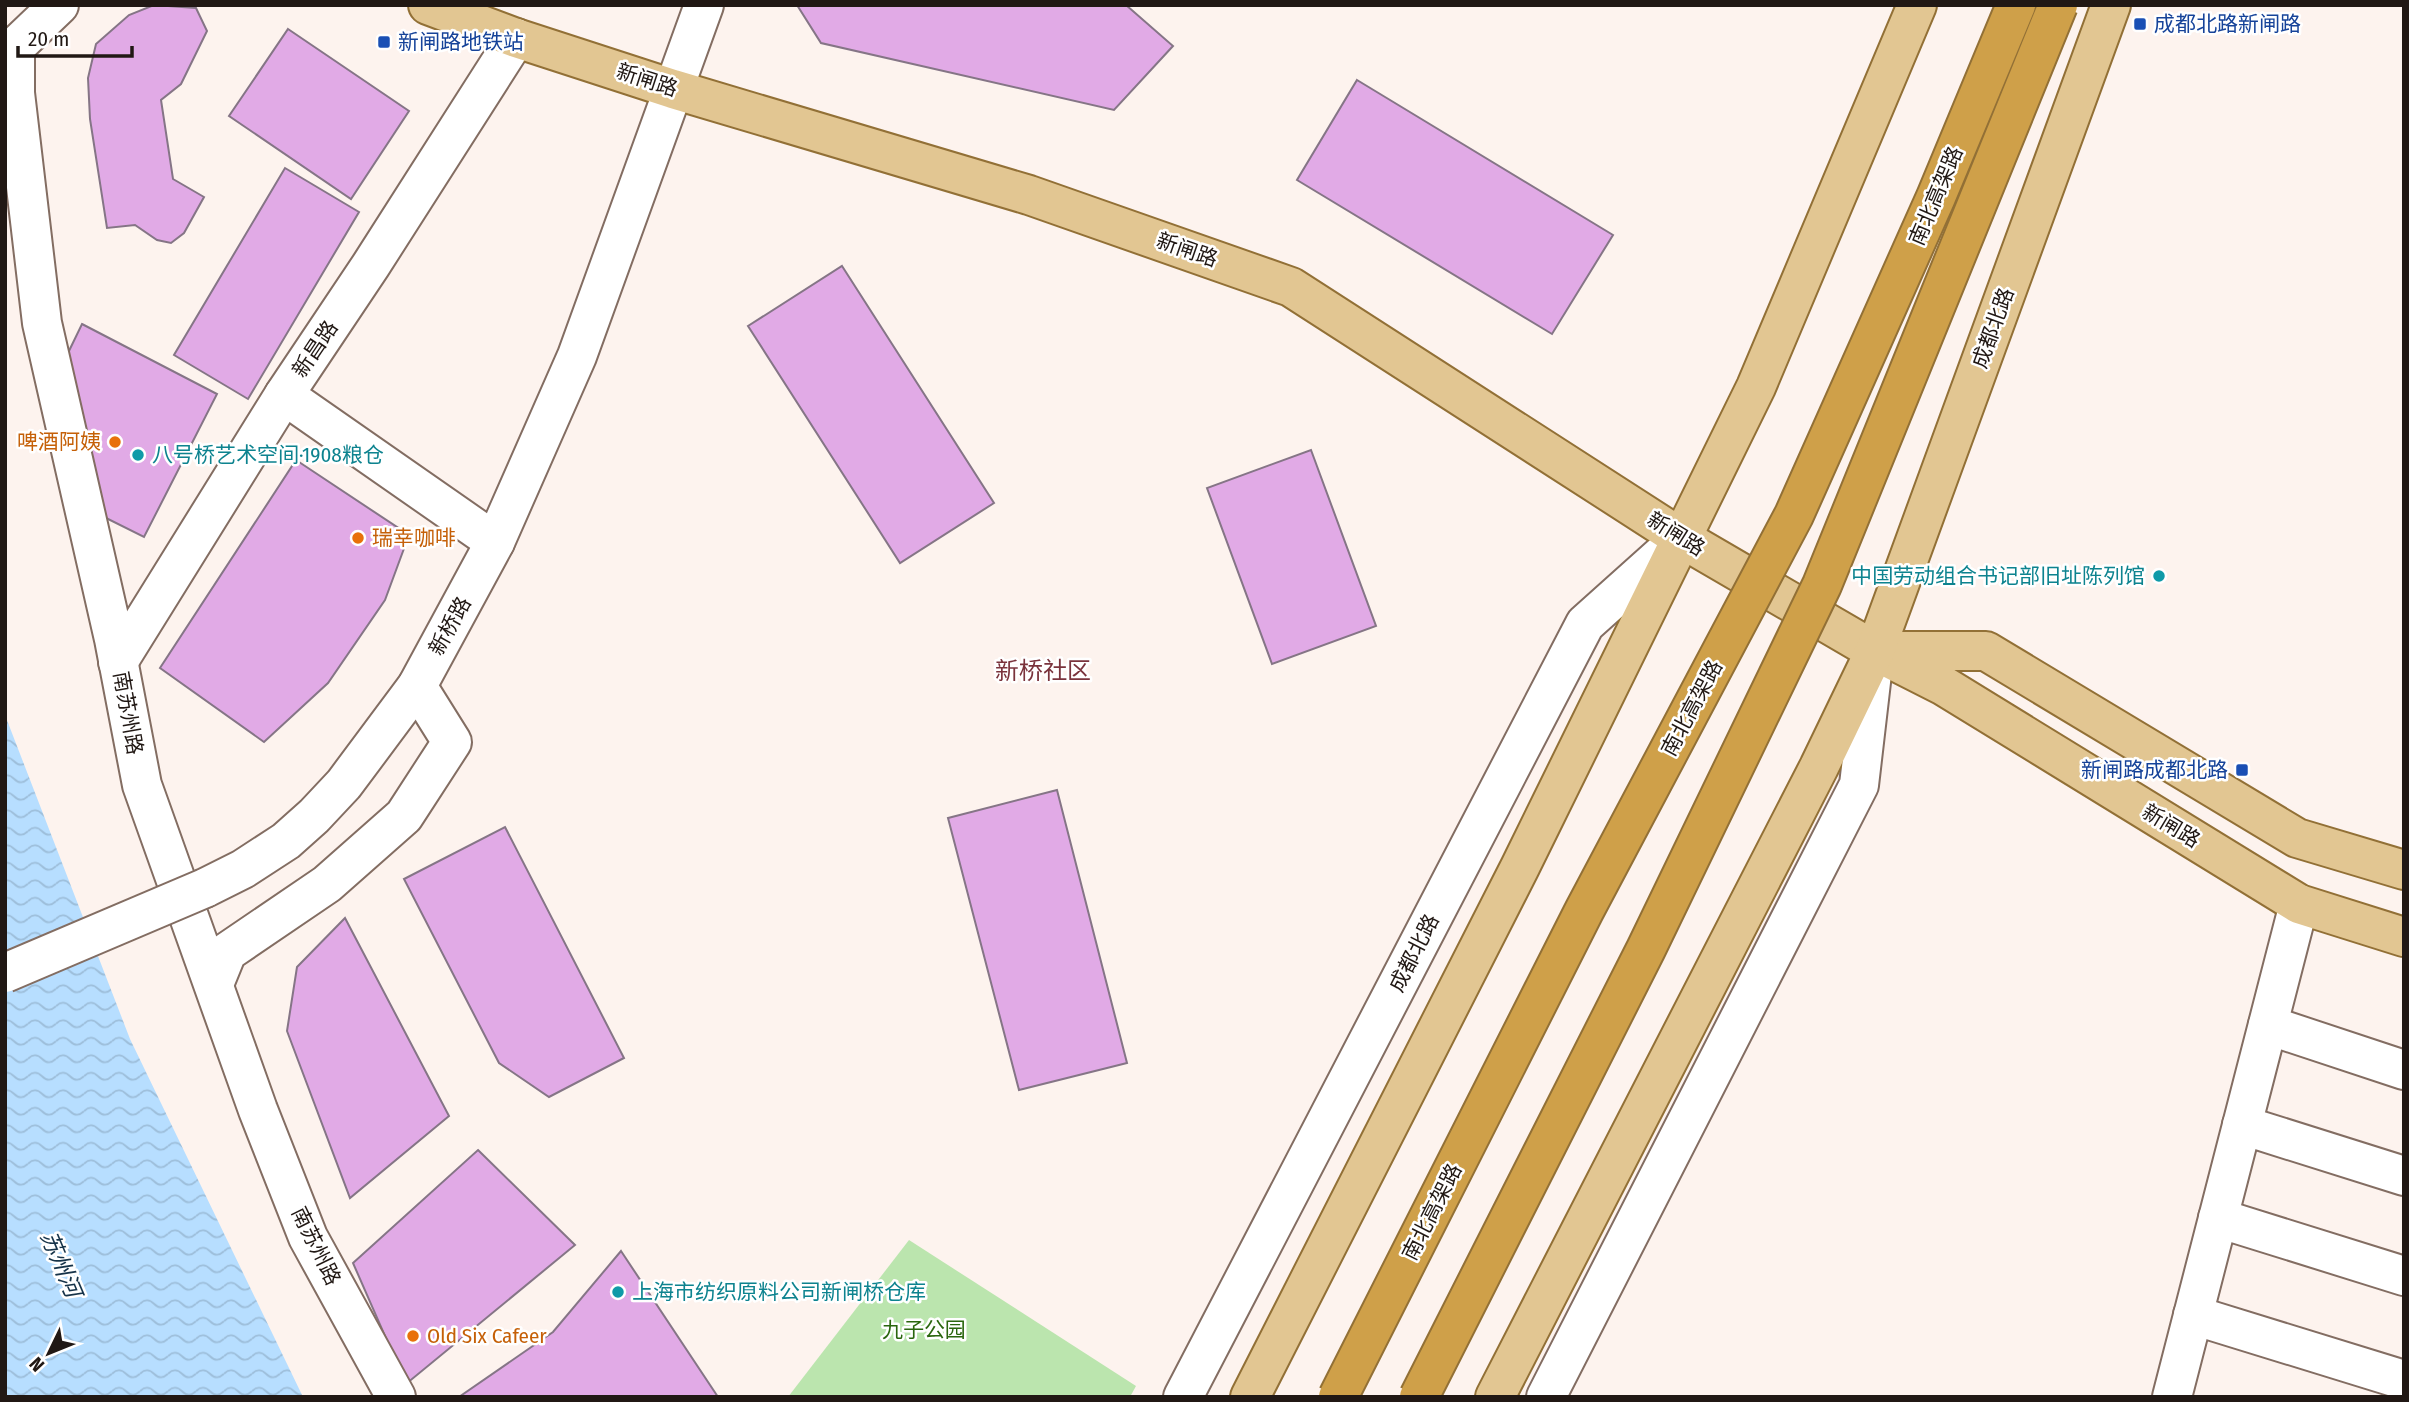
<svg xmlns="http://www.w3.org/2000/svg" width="2409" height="1402" viewBox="0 0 2409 1402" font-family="'Fira Sans Condensed','Noto Sans SC',sans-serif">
	<defs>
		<pattern id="water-waves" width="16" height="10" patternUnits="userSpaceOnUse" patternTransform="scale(1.75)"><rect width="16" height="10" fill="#b7deff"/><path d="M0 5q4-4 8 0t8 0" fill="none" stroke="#9dbeda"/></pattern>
	</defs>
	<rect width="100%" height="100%" fill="#fdf3ee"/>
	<path fill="#bbe5ae" d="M909,1240l227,146 -6,11h-342z"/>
	<path fill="url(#water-waves)" d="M5,715l125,324 173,358h-298z"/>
	<g fill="#e1aae6" stroke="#857586" stroke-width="2">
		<path d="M154,5l42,3 11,23 -26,53 -20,16 12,79 31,18 -20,36 -13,10 -14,-3 -22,-15 -28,3 -17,-109 -2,-41 8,-34 33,-29z"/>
		<path d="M797,5h329l47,41 -59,64 -293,-67z"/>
		<path d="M288,29l121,82 -58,88 -122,-83z"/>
		<path d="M1357,80l256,155 -61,99 -255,-154z"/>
		<path d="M285,168l74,44 -111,187 -74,-44z"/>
		<path d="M842,266l152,237 -94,60 -152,-237z"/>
		<path d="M82,324l135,70 -73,143 -42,-21 -34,-163z"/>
		<path d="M1311,450l65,176 -104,38 -65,-176z"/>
		<path d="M296,460l113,75 -24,65 -57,83 -64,59 -104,-74z"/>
		<path d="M1057,790l70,273 -108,27 -71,-272z"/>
		<path d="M505,827l119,231 -75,39 -50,-34 -95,-184z"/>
		<path d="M345,918l104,198 -99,82 -63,-167 10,-64z"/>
		<path d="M478,1150l97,95 -169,139 -53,-121z"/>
		<path d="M621,1251l97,146h-259l94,-65z"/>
	</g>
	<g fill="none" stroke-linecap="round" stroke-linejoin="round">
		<defs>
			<g id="minor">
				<path d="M59,5l-44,42v46l27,230 72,316 28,146 116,325 50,127 88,160"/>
				<path d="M284,395l211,147"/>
				<path d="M118,662l166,-267 87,-130 145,-227"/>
				<path d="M205,888l38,-19 43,-28 28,-25 30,-32 73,-98 78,-144 82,-186 127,-351"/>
				<path d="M214,984l13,-32 100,-68 77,-68 48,-74 -35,-56"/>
				<path d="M2268,1025l136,45"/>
				<path d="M2242,1125l162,51"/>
				<path d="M2218,1218l186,58"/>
				<path d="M2193,1315l211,65"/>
				<path d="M1183,1397l402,-773 96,-86"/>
				<path d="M1546,1397l313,-612 15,-129"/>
				<path d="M2172,1397l127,-493"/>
			</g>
			<g id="major">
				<path d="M428,5l88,33 157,51 356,106 262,92 390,251 194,113 69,35 355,218 105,33"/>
				<path d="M1880,651h106l311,187 107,32"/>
				<path d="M1250,1397l270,-530 236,-480 161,-382"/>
				<path d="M1495,1397l324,-630 56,-116 236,-646"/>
			</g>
		</defs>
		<use href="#minor" stroke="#836d62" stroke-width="42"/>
		<use href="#major" stroke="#927036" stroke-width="42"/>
		<use href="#minor" stroke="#fff" stroke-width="38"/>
		<use href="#major" stroke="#e2c692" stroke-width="38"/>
		<defs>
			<path id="minor-bridge" d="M5,973l200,-85"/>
			<g id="highway-bridge">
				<path d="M1338,1397l246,-486 210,-396 142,-318 80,-192"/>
				<path d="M1419,1397l227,-448 176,-364 236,-580"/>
			</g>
		</defs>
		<use href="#minor-bridge" stroke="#836d62" stroke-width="42" stroke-linecap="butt"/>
		<use href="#highway-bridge" stroke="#927036" stroke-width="42" stroke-linecap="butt"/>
		<use href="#minor-bridge" stroke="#fff" stroke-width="38"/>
		<use href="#highway-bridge" stroke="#cfa049" stroke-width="38"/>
	</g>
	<g fill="#1a4fb4" stroke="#fff" stroke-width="2.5">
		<rect x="2133" y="17" width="14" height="14" rx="3.5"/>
		<rect x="377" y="35" width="14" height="14" rx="3.5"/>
		<rect x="2235" y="763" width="14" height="14" rx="3.5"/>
	</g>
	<g fill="#e8710a" stroke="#fff" stroke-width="2.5">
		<circle cx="115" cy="442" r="7"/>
		<circle cx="358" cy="538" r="7"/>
		<circle cx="413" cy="1336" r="7"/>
	</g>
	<g fill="#0f9aa8" stroke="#fff" stroke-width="2.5">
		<circle cx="138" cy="455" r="7"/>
		<circle cx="2159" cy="576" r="7"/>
		<circle cx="618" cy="1292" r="7"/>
	</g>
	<g text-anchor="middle" stroke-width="5" stroke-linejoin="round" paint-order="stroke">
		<g font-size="21" fill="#164399" stroke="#fff" text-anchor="start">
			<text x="2154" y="31">成都北路新闸路</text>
			<text x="398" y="49">新闸路地铁站</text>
			<text x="2228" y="777" text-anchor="end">新闸路成都北路</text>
		</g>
		<g font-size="21" fill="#211814" stroke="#fff">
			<text transform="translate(647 80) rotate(18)" y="7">新闸路</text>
			<text transform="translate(1936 196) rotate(-67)" y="7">南北高架路</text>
			<text transform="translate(1187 250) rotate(19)" y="7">新闸路</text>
			<text transform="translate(1993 328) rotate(-70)" y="7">成都北路</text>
			<text transform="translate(315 349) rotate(-56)" y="7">新昌路</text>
			<text transform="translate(1676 534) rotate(32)" y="7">新闸路</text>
			<text transform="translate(450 626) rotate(-61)" y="7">新桥路</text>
			<text transform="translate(1692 708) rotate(-62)" y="7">南北高架路</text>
			<text transform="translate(128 713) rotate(80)" y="7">南苏州路</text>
			<text transform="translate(2171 826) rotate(31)" y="7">新闸路</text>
			<text transform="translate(1414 953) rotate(-63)" y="7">成都北路</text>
			<text transform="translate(1432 1212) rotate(-63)" y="7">南北高架路</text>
			<text transform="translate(316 1246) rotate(64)" y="7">南苏州路</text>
		</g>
		<g font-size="21" fill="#c56008" stroke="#fff" text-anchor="start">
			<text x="101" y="449" text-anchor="end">啤酒阿姨</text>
			<text x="372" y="545">瑞幸咖啡</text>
			<text x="427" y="1343">Old Six Cafeer</text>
		</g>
		<g font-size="21" fill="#0d838f" stroke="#fff" text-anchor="start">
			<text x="152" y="462">八号桥艺术空间·1908粮仓</text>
			<text x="2145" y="583" text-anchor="end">中国劳动组合书记部旧址陈列馆</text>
			<text x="632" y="1299">上海市纺织原料公司新闸桥仓库</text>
		</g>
		<g font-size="21" fill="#2a660e" stroke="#fff">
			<text x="924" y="1337">九子公园</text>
		</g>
		<g font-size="23" font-style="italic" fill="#163349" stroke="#fff">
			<text transform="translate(61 1264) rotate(67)" y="8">苏州河</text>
		</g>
		<g font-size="24" fill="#7a333c" stroke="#fff">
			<text x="1043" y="679">新桥社区</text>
		</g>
	</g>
	<rect width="2409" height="1402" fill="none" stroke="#211814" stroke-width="14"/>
	<g transform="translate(49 1353) rotate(227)" stroke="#ffffff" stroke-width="5" paint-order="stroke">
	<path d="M0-5L12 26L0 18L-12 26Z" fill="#211814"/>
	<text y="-10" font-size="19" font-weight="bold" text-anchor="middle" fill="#211814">N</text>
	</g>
	<path d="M18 46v10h114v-10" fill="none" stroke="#211814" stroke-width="3.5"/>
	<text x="28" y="46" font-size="21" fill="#211814" stroke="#ffffff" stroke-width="5" paint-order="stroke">20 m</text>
</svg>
